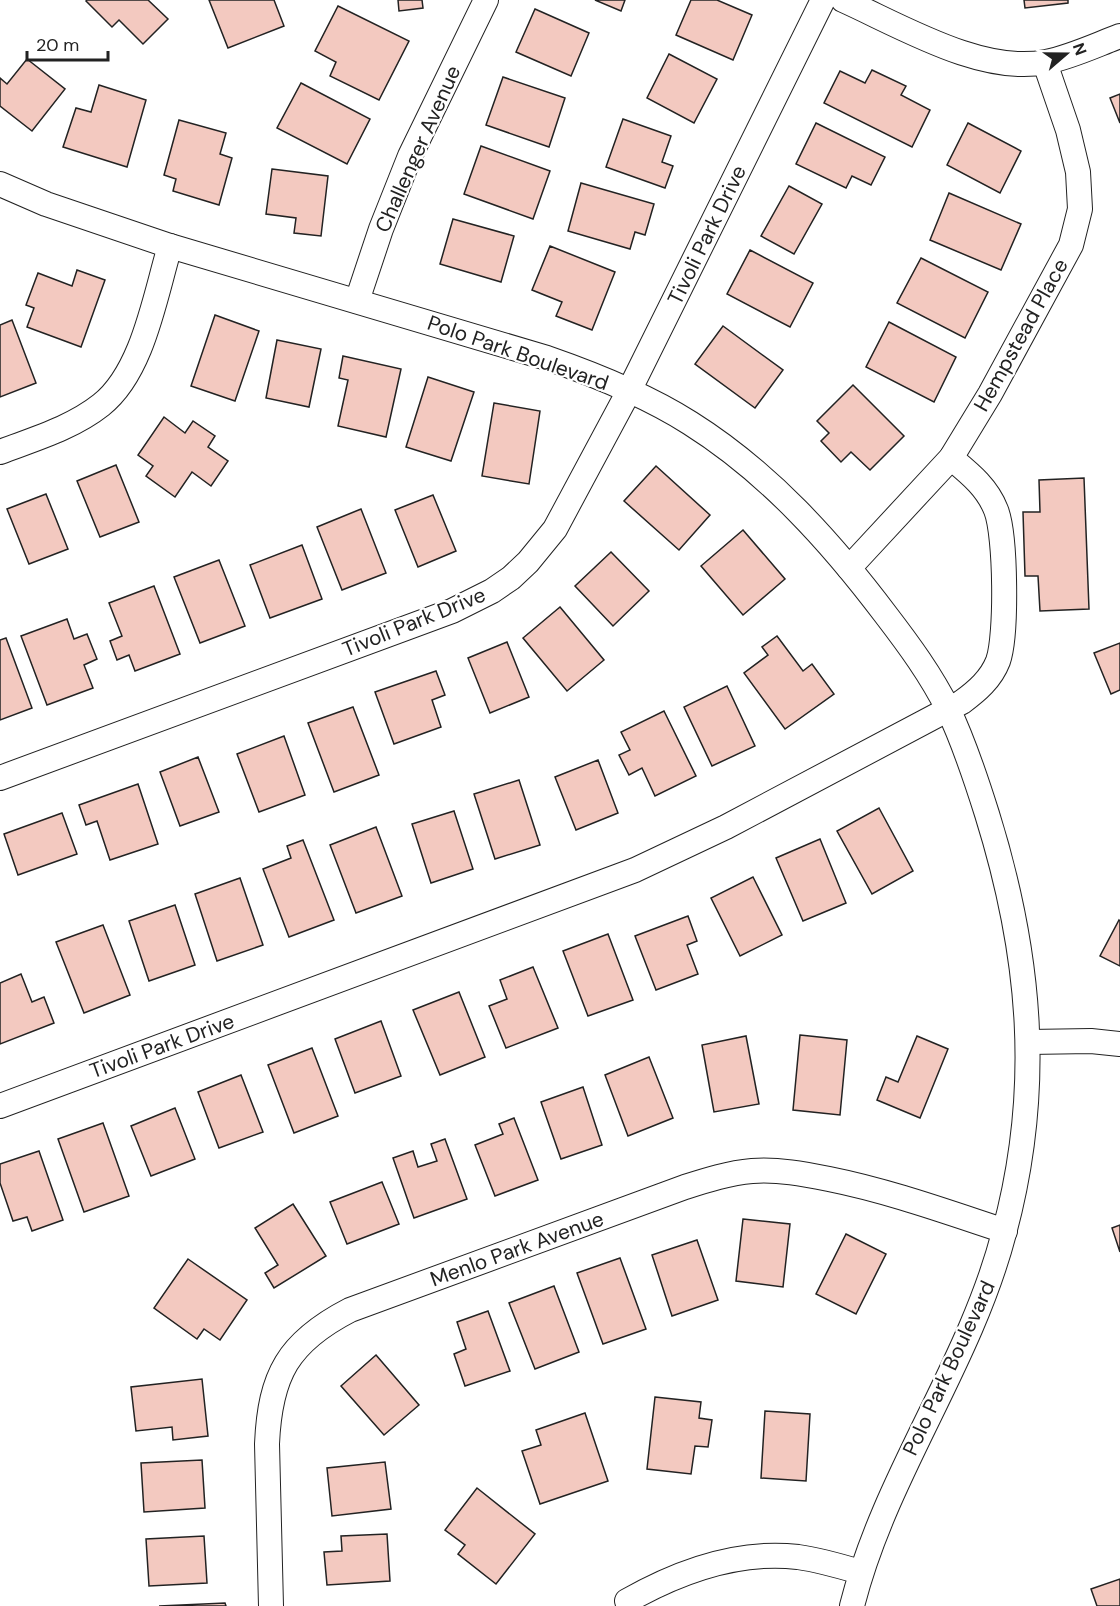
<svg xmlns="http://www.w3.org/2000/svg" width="1120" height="1606" viewBox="0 0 1120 1606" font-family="'DM Sans',sans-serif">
	<rect width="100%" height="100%" fill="#fff"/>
	<g fill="#f3c9c0" stroke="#222" stroke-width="1.5">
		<path d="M87,0h61l20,19 -25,25 -24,-24 -7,7 -26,-26z"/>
		<path d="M209,0h65l10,26 -56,22z"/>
		<path d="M398,0h24l1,8 -24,3z"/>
		<path d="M595,0h30l-4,11z"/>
		<path d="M691,0h26l35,15 -19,45 -57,-25z"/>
		<path d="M1024,0h44v3l-43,5z"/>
		<path d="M338,6l71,35 -30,59 -49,-24 6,-14 -21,-11z"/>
		<path d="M535,9l54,24 -18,43 -55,-24z"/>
		<path d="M669,54l48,25 -23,44 -47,-25z"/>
		<path d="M27,59l38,30 -33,42 -32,-25v-28l7,6z"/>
		<path d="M872,70l34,16 -5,9 29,15 -18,37 -88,-44 16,-32 25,12z"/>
		<path d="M503,77l62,21 -16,49 -63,-22z"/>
		<path d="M301,83l69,36 -23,45 -70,-36z"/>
		<path d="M99,85l47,15 -19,67 -64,-20 13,-39 15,4z"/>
		<path d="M1120,94v29l-10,-25z"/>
		<path d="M623,119l48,17 -9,26 11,4 -8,22 -59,-21z"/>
		<path d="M179,120l47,13 -6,21 12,4 -13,47 -46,-14 3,-12 -12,-4z"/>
		<path d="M816,123l69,34 -14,28 -19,-9 -6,12 -50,-24z"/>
		<path d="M968,123l53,28 -21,42 -53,-28z"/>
		<path d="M481,146l69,25 -17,48 -69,-25z"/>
		<path d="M272,169l56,7 -7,60 -27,-3 2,-15 -30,-4z"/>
		<path d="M581,183l73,21 -9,31 -10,-3 -5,17 -62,-18z"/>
		<path d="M789,186l33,18 -28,50 -33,-18z"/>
		<path d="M949,193l72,31 -20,46 -71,-30z"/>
		<path d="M453,219l61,17 -13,46 -61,-18z"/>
		<path d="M550,246l65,26 -23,58 -36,-14 6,-14 -30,-12z"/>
		<path d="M750,250l63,33 -23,44 -63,-33z"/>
		<path d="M921,258l67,34 -23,46 -68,-35z"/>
		<path d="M77,270l28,10 -24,67 -54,-20 7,-19 -8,-3 12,-32 34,13z"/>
		<path d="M215,315l44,16 -24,70 -44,-15z"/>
		<path d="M12,320l24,63 -36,14v-72z"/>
		<path d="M889,322l67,35 -22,45 -68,-35z"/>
		<path d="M723,326l60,44 -28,38 -60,-44z"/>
		<path d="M277,340l44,9 -12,58 -43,-9z"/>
		<path d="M343,356l58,13 -15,68 -48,-11 10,-46 -9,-2z"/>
		<path d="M428,377l46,15 -23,69 -45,-14z"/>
		<path d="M853,385l51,51 -34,34 -19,-18 -10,10 -20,-21 8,-8 -12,-12z"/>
		<path d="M494,403l46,8 -11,73 -47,-8z"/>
		<path d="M164,417l21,16 8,-12 22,15 -7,11 20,14 -17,25 -19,-14 -17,25 -29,-21 7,-10 -15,-11z"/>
		<path d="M116,465l23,57 -39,15 -23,-56z"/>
		<path d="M656,466l54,49 -31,35 -55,-49z"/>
		<path d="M1084,478l5,131 -49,2 -2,-35h-13l-2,-64h17l-1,-32z"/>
		<path d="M46,494l22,55 -39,15 -22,-55z"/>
		<path d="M433,495l23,56 -38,16 -23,-57z"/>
		<path d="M361,509l25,64 -44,17 -25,-63z"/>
		<path d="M743,530l42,49 -42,36 -42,-49z"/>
		<path d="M302,545l20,54 -52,19 -20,-53z"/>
		<path d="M611,552l38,39 -36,35 -38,-40z"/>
		<path d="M219,560l26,66 -45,17 -26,-66z"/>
		<path d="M154,586l26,68 -45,17 -6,-16 -12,5 -7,-19 12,-5 -13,-33z"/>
		<path d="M560,607l44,53 -37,31 -44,-53z"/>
		<path d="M67,619l7,20 13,-5 10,25 -13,6 9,23 -46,17 -26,-69z"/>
		<path d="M777,636l26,35 9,-7 22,30 -49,35 -41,-56 24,-18 -6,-8z"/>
		<path d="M6,638l26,70 -32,12v-80z"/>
		<path d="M507,642l22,55 -39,16 -22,-55z"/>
		<path d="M1120,643v47l-9,4 -17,-41z"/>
		<path d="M436,671l9,24 -13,5 9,27 -47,17 -19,-52z"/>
		<path d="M727,686l28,60 -43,20 -28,-59z"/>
		<path d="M353,707l26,68 -45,17 -26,-69z"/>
		<path d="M664,711l32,65 -41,20 -13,-28 -13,7 -10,-20 11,-5 -9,-18z"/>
		<path d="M284,736l21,59 -46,17 -22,-58z"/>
		<path d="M198,757l21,55 -39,14 -20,-54z"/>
		<path d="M598,760l20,53 -42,17 -21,-53z"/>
		<path d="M519,780l21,65 -45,14 -21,-65z"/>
		<path d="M138,784l20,60 -48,16 -13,-39 -11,4 -7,-20z"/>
		<path d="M879,808l34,63 -41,23 -35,-63z"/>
		<path d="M454,811l19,58 -42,14 -19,-59z"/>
		<path d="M62,813l15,41 -59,21 -14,-41z"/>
		<path d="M376,827l26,69 -46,17 -26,-68z"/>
		<path d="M820,839l26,64 -43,18 -27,-63z"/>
		<path d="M303,840l31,80 -45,17 -26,-68 28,-11 -4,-12z"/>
		<path d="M753,877l29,58 -42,21 -29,-58z"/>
		<path d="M240,878l23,67 -46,16 -22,-67z"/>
		<path d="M175,905l20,60 -46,16 -20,-60z"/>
		<path d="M688,916l9,25 -10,4 11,29 -42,16 -21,-54z"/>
		<path d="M1119,920l1,1v45l-20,-10z"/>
		<path d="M103,925l27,70 -46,18 -28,-71z"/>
		<path d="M608,934l25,66 -45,16 -25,-65z"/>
		<path d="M533,967l25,61 -52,20 -17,-42 18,-7 -7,-19z"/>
		<path d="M21,974l11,28 12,-5 10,26 -54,21v-61z"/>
		<path d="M459,992l26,65 -45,18 -27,-65z"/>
		<path d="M381,1021l20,55 -46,17 -20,-54z"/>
		<path d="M800,1035l47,5 -7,75 -47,-5z"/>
		<path d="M746,1036l13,68 -45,8 -12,-67z"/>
		<path d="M917,1036l31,13 -28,69 -43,-18 9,-23 12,5z"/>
		<path d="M312,1048l26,68 -44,17 -26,-68z"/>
		<path d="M649,1057l24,61 -45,18 -23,-61z"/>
		<path d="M241,1075l22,57 -44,16 -21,-56z"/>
		<path d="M583,1087l19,58 -41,14 -20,-57z"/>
		<path d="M175,1108l20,51 -44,17 -20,-50z"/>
		<path d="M514,1118l24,62 -43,16 -20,-51 28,-11 -4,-10z"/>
		<path d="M103,1123l26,73 -45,16 -26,-73z"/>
		<path d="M445,1139l22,60 -53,19 -21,-60 20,-7 5,16 19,-6 -6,-17z"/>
		<path d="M39,1151l24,69 -31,11 -5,-14 -14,4 -13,-38v-19z"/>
		<path d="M382,1182l17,42 -52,20 -17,-42z"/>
		<path d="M293,1204l33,52 -52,32 -9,-15 13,-8 -23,-37z"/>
		<path d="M743,1219l47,5 -7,63 -47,-6z"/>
		<path d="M1120,1225v27l-8,-24z"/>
		<path d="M846,1234l40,20 -30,60 -40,-20z"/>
		<path d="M697,1240l21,60 -46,16 -20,-61z"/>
		<path d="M620,1258l26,71 -43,15 -26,-71z"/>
		<path d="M188,1259l59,41 -27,40 -16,-11 -7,10 -43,-31z"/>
		<path d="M554,1286l25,66 -44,17 -26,-66z"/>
		<path d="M488,1311l22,60 -45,15 -11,-32 12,-5 -9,-27z"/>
		<path d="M376,1355l43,50 -35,30 -43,-49z"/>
		<path d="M202,1379l6,57 -35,4 -1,-13 -36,4 -5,-44z"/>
		<path d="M655,1397l46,5 -2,16 13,2 -4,27 -13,-1 -4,28 -44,-5z"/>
		<path d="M765,1411l45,3 -4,67 -45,-3z"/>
		<path d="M585,1413l23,68 -68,23 -18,-53 19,-6 -5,-15z"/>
		<path d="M202,1460l3,48 -61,4 -3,-49z"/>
		<path d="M385,1462l6,47 -59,7 -5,-48z"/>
		<path d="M477,1488l58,46 -39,50 -38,-30 7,-9 -20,-15z"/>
		<path d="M387,1534l3,47 -63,4 -3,-33 18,-1 -1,-15z"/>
		<path d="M204,1536l3,47 -58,3 -3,-47z"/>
		<path d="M1120,1579v27h-23l-6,-17z"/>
		<path d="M225,1603l1,3h-67z"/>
	</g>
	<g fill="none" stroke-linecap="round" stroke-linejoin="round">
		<defs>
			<g id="minor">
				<path d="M843,0c58,26 139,75 203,62 25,-5 50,-17 74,-26"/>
				<path d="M0,184l46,20 124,42 377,112c49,17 99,37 143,65 78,49 141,119 196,192 23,30 45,60 62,94 16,33 28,70 39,105 44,141 56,275 17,419 -34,131 -119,242 -152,373"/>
				<path d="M357,301l24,-72 29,-73 76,-156"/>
				<path d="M0,452c34,-13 72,-24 101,-47 42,-33 54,-109 69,-159"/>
				<path d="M849,568l102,-110 39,-64 81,-149 9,-36 -2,-37 -10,-42 -23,-67"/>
				<path d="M0,778l452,-167 40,-20 19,-13 17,-16 27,-33 74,-138 194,-391"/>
				<path d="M1029,1042l62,-1 29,3"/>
				<path d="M0,1106l635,-236 91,-43 236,-125c15,-11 29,-23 36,-41 9,-25 8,-126 -2,-151 -9,-23 -27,-37 -45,-52"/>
				<path d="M627,1601c51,-29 111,-51 171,-44 21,3 42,9 62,15"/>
				<path d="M271,1606l-4,-162c3,-69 21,-102 83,-134l335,-123c22,-7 44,-14 67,-16 26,-2 52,3 77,8 60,12 118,33 176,52"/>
			</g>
		</defs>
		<use href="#minor" stroke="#222" stroke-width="26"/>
		<use href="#minor" stroke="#fff" stroke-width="24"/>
	</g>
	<g text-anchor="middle" stroke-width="4.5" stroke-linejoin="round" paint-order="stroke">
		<g font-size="21" fill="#222" stroke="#fff">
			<text transform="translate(418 149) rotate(-66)" y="7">Challenger Avenue</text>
			<text transform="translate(707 235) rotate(-64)" y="7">Tivoli Park Drive</text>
			<text transform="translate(1021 335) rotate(-61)" y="7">Hempstead Place</text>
			<text transform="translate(518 353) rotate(19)" y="7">Polo Park Boulevard</text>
			<text transform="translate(414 622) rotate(-22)" y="7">Tivoli Park Drive</text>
			<text transform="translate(162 1046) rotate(-20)" y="7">Tivoli Park Drive</text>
			<text transform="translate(517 1249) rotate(-20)" y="7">Menlo Park Avenue</text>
			<text transform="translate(949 1368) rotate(-65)" y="7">Polo Park Boulevard</text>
		</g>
	</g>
	<g transform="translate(1066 54) rotate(70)" stroke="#ffffff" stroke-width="4.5" paint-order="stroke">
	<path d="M0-4.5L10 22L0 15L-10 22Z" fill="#222222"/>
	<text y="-9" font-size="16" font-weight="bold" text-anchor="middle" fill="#222222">N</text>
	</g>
	<path d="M27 51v9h81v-9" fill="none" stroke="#222222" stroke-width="3"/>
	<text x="36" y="51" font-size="18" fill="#222222" stroke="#ffffff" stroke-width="4.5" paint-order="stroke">20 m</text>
</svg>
